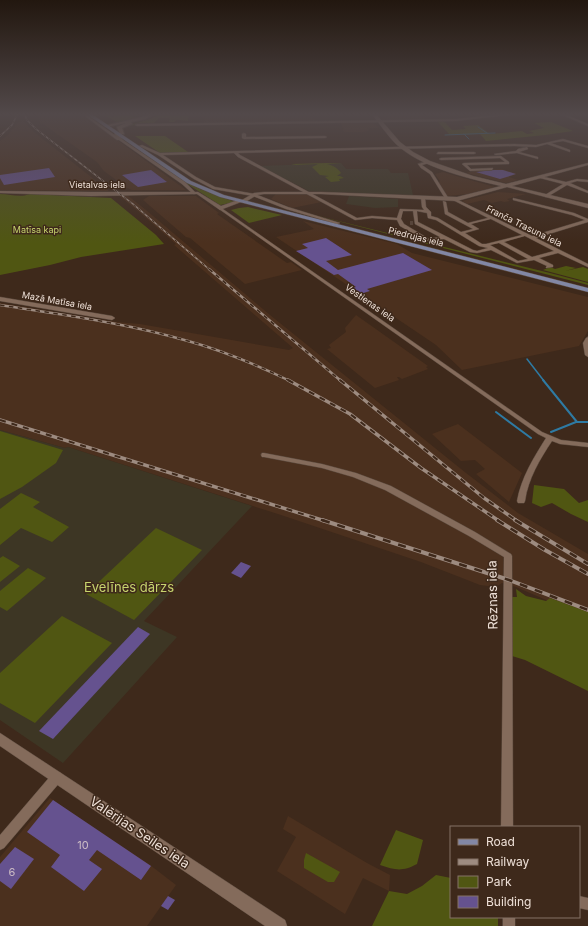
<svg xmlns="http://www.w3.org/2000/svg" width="588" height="926" viewBox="0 0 588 926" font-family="Inter,sans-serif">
	<rect width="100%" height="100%" fill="#3e291b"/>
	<g fill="#4b301e">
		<path d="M37,113h43l106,77h-54l-5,-2 -23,-17 -7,-9 -57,-40z"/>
		<path d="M173,113h176l-39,2 7,7 -113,1v-5l-3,-1h-29z"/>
		<path d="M381,113h45l-5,1 5,6 -38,1z"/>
		<path d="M23,121l11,11 75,59 -109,-1v-49l8,-6 10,-13z"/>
		<path d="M341,123h32l6,5h-9l-2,1 1,2 -7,1h-18z"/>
		<path d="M501,169l15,5 -7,3 9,3 -12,3 -40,-10 7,-2z"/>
		<path d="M443,172l20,6 32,9 -27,7 -21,2 -9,-13 2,-2 -5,-7z"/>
		<path d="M498,192l28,2 -19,5 3,2 -6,1 -3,-1 -9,2 -8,-3 -17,4 -5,-3z"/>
		<path d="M276,194h33l13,8 -30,6 -21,-9z"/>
		<path d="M118,195h9l19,15 124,105 196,158 52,40 70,41v64l-72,-31 -14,-4 -6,4 -16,-2 -59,-23 -140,-47 -213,-68 -3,1 -65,-18v-127l116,19 24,2 149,26 4,-2 -119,-103 2,-1 -38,-33z"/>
		<path d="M149,196h47l23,17 -2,1 70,49 4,-1 11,8 -57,14 -55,-46 -4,-1 -43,-37z"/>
		<path d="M303,221l94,23 15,9 176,44v34l-9,15 -117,24 -26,-25 -160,-108 38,-8z"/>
		<path d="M356,315l72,51 -2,1 2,2 -26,10 -3,-2h-2l2,3 -24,8 -48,-39 4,-1 -2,-3 17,-13 -1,-4z"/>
		<path d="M458,424l64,49 -13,29 -33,-28 9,-5 -10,-9 -14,1 -29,-27z"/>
		<path d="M50,798l100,67 26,20 -29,41h-147v-69z"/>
		<path d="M288,816l79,47 23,12 -1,16 -26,-13 -18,36 -68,-43 19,-34 -13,-8z"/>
	</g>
	<g fill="#3d3624">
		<path d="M341,163l5,6h42l3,4h17l5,22 -104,-4 -49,-25z"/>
		<path d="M349,196l49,3v8l-23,1 -29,-4z"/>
		<path d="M0,430l65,18 3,-1 184,59 -108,115 33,16 -114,126 -63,-43z"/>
	</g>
	<g fill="#505612">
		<path d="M100,113c6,0 9,4 15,4l-7,-2 7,-2h22l-4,4h7l1,-1 -2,-1 2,-1 -2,-1h13l-19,7 -16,2z"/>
		<path d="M162,113h11l-1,3 17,-1 -1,6 -14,-2 -2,1 5,-1 -3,3h-5l1,-4h-11l-5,5h4h-20l-4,2h2l-10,1 24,-7z"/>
		<path d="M437,121h7l8,9 14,-1 -3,-3 15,-1 12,9 32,-3 5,3 7,-1 -5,-2 15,-3 -10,-5 17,-1 22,9 -28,4 -59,6 -6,-7 -35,1 4,-1z"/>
		<path d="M135,136h30l23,16 -28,1z"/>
		<path d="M326,163h16l-15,1c5,1 11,4 14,9l-4,3h3l4,2 -5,1 1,2 -9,1 -6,-5 4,-1 -9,-1 -8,-8 6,-3 -22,1 -5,-1z"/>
		<path d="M175,176l25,13 35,13 -15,3z"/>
		<path d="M0,194c11,0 19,4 30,0l81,4 45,37 8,9 -83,13 -31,8 -50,10z"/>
		<path d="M248,207l34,8 -33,8 -18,-13 8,-2z"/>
		<path d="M302,212l248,61 38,10v2z"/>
		<path d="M338,224l250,64v1z"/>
		<path d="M566,266l10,2 -11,3 18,-4 5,2v13l-45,-12 7,-3 5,2z"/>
		<path d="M0,431l63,19 -7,13 -34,24 -22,12z"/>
		<path d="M534,485l30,4 15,14 9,-3v22l-17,-8 -19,-11 -11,4 -9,-4z"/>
		<path d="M21,493l19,9 -7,5 36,20 -17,15 -31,-14 -21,17v-36z"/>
		<path d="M156,528l46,22 -68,70 -48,-26z"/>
		<path d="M3,556l17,10 -20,16v-24z"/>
		<path d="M28,568l18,10 -39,33 -7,-4v-16z"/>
		<path d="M516,589l10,7 20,5 4,-3 38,14v79l-63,-31 -13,-4v-59h5z"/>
		<path d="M62,616l50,27 -77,80 -35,-20v-30z"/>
		<path d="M396,830l27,10 -6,24c-15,8 -22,6 -37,1z"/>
		<path d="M306,853l34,19 -6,10h-6l-24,-14v-8z"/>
		<path d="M436,875l15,3v39h47v9h-126l17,-35 18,3 15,-8z"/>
	</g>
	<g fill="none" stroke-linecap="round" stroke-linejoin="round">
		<g stroke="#2e7aa3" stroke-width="1">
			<path d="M478,127l9,6"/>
			<path d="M464,134l5,5"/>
			<path d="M445,135l50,-2"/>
		</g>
		<path stroke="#2e7aa3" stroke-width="1.5" d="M527,359l17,22"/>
		<g stroke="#2e7aa3" stroke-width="2">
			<path d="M543,380l34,42"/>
			<path d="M496,412l35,26"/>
			<path d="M551,432l25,-10h12"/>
		</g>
	</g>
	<g fill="#65528f">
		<path d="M49,168l6,9 -51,8 -4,-7v-3z"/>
		<path d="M151,170l16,12 -29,5 -16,-12z"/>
		<path d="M494,170h9l13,4 -16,5 -24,-7z"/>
		<path d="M326,238l26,17 -26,6 12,9 65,-17 29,17 -65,19 3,2 -10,3 -8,-6 4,-1 -18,-13 -4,1 -38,-24 12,-3 -6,-4z"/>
		<path d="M241,562l10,4 -10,12 -10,-5z"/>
		<path d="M138,627l12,7 -97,105 -14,-8z"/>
		<path d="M53,800l98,66 -10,14 -44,-30 -8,10 13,9 -18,22 -33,-24 9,-12 -33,-23z"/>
		<path d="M15,847l19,12 -23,30 -11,-8v-17z"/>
		<path d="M168,896l7,4 -7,10 -7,-4z"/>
	</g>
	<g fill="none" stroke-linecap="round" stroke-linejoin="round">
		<path stroke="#584437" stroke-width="4" stroke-dasharray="4 2" stroke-linecap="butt" d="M410,223h3"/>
		<defs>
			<g id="minor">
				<path d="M81,113h3l32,23 -2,-2 2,-2h2v2l5,6 62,42 11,11 -1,1h-2l-11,-10 -63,-44h-2z"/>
				<path d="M515,113h9l-68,8 -319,5 -2,-1 2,-1 319,-5z"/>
				<path d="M558,113h4l26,11v2z"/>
				<path d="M244,133l2,1v3l79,-1 2,1 -2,1 -81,1 -2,-1v-4z"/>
				<path d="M563,139l25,7v2l-25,-7 -12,2 19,7v2l-23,-8 -11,3 -22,-1 -276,7 2,2 117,63 15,-2 25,2 3,-9 24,1 -2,-3 -1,-9 2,-1 2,1 1,9 5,5v4l7,2 23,14 12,-3 -28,-15 -2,-13 3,1 2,10 20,11 20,-5 -35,-18v-2h1l78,38 53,-16 -13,-5 -59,-15v-2l61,15 14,6v3l-52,16 52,26v3l-30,-14 -19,5 14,7v2l-7,1v-1l1,-1 -13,-6 -17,3 -26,-13 -14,3 -7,-1 -26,-13 -18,2 -26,-15 -3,-6 -25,-2 -17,2 -117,-63 -4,-4 -71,2 33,22 19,10 40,7 33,13 52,16 -3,1 -51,-15 -33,-13 -40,-7 -19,-10 -36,-24 -19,-9 3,-1 18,8 354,-9 22,1zM403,211h10l2,13 25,13 -11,2 -25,-15 -3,-5zM417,211l10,2 1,5 8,2 43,26 9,2 -11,3 -4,-1 -55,-28zM491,219l31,16 -36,9h-4l-17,-11 14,-4 -8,-5zM525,236l29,15 -22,6 -28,-15zM499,243l29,16 -10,2 -28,-16z"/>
				<path d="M527,147l1,2 -9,3 19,5v2l-21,-6 -21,2 -2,-1 22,-3 2,-2z"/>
				<path d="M438,152h36l2,1 -2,1h-37z"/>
				<path d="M501,156l8,6v2l-42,1 4,4 22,-1 -1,2 -22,1 -8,-7 2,-1 41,-1 -5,-4 -59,2 -2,-1 2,-1z"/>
				<path d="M428,161l1,2 -7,2 10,7 17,27 -1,1h-2l-16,-26 -9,-6 -3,-4z"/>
				<path d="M540,176l26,6 11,-3 11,1v2l-11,-1 -7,2 18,8v2l-21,-8 -20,12h-2v-2l18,-11 -23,-6z"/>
				<path d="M220,207l322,225 19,8 27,3v4l-28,-3 -8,-3c-12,18 -24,38 -27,60l-1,2h-6l-1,-2c4,-23 17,-44 29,-63l-8,-4 -319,-225 -1,-1z"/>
				<path d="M0,297l112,19 3,2 -3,2 -112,-19z"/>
				<path d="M588,337v20l-3,-2 -2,-12 3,-5z"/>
				<path d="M262,453h2l58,11 34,9 35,13 84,46 36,22 1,2 1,271h-12l3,-270 -35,-21 -84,-46 -32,-13 -31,-9 -58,-11h-2l-1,-2z"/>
				<path d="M57,772l4,1 1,4 -1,4 -57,67 -4,2v-15l53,-62z"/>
				<path d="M579,896l9,2v12l-9,-2z"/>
				<rect x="503" y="917" width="12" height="9"/>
			</g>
			<g id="tertiary">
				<path d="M371,113h4l25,29 13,10 17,9 43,15 33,8 82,-21v2l-76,21 76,18v4l-81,-21 -50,14 -136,-7h-57l-7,1 -10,6 -5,-1 12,-7 10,-1h57l136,5 44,-11c-33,-8 -80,-18 -105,-42 -9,-9 -17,-21 -25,-31z"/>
				<path d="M0,191l91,1h107l23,14 17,-6 3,2 -21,8 -23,-16 -106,2 -91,-3z"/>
				<path d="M0,733l285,187 2,6h-22l-265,-180z"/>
			</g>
			<path id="secondary" d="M151,113h6l-12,6 -14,3 1,2 -10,4 2,6h-4l-3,-7 9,-4 -20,4 -2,-1 38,-9z"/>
			<path id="primary" d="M85,113h5l101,68 33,14 364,93v4l-368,-95 -33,-14z"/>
		</defs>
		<use href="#minor" stroke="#59483c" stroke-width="1"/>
		<use href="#tertiary" stroke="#59483c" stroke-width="1"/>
		<use href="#secondary" stroke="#59483c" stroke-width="2"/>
		<use href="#primary" stroke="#59483c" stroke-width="1"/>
		<use href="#minor" fill="#846b5b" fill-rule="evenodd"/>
		<use href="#tertiary" fill="#846b5b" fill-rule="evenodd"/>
		<use href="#secondary" fill="#846b5b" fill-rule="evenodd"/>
		<use href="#primary" fill="#8287a5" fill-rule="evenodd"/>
		<defs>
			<g id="rail-far3">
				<path d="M24,113l3,7 9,9 97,75 77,66"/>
				<path d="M0,136l12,-11 6,-12"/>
			</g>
			<g id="rail-far2">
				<path d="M209,269l132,112"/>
				<path d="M0,305c63,10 127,18 188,36 36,10 69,24 102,40"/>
			</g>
			<g id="rail-far1">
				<path d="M288,380l62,34 71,54 78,53"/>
				<path d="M340,380l144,118 33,23"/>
				<path d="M0,420l325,101"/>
			</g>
			<g id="rail">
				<path d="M322,520l187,60 79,30"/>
				<path d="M497,520l48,30 43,24"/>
				<path d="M515,520l73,44"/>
			</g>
		</defs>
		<use href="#rail-far3" stroke="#9d8b80" stroke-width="1.5"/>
		<use href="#rail-far2" stroke="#9d8b80" stroke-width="2.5"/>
		<use href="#rail-far1" stroke="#9d8b80" stroke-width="3.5"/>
		<use href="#rail" stroke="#9d8b80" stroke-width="4"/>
		<use href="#rail-far3" stroke="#3e291b" stroke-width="1" stroke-dasharray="3" stroke-linecap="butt"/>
		<use href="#rail-far2" stroke="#3e291b" stroke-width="1.5" stroke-dasharray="4.5" stroke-linecap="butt"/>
		<use href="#rail-far1" stroke="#3e291b" stroke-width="2" stroke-dasharray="6" stroke-linecap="butt"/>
		<use href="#rail" stroke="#3e291b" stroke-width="2.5" stroke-dasharray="8" stroke-linecap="butt"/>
	</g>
	<linearGradient id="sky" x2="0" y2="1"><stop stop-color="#22170f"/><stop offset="0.47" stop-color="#52494a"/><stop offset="1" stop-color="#52494a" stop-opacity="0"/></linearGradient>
	<rect width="588" height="243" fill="url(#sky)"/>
	<g text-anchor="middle" stroke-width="3" stroke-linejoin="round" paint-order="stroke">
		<g font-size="9" fill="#eee0d7" stroke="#3e291b">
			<text x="97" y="188">Vietalvas iela</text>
			<text transform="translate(524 226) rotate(26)" y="3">Franča Trasuna iela</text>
			<text transform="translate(416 237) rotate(14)" y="3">Piedrujas iela</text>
			<text transform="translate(57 301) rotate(10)" y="3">Mazā Matīsa iela</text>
			<text transform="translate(370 303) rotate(35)" y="3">Vestienas iela</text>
		</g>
		<g font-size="9" fill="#c7d46e" stroke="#3e291b">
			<text x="37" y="233">Matīsa kapi</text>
		</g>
		<g font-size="11" fill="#ccbcc5">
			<text x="83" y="849">10</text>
			<text x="12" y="876">6</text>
		</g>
		<g font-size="13" fill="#c7d46e" stroke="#3e291b">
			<text x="129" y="592">Evelīnes dārzs</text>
		</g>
		<g font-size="13" fill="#eee0d7" stroke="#3e291b">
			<text transform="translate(492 595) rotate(-91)" y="5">Rēznas iela</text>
			<text transform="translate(140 832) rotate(34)" y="5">Valērijas Seiles iela</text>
		</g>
	</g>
	<rect x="450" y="826" width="130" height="92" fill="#3e291b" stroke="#847266"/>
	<rect x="458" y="839" width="20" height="6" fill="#8287a5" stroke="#847266"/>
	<text x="486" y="846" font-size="12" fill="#eee0d7">Road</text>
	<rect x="458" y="859" width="20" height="6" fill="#9d8b80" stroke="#847266"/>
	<text x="486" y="866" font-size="12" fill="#eee0d7">Railway</text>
	<rect x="458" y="876" width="20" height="12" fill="#505612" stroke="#847266"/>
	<text x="486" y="886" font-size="12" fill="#eee0d7">Park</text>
	<rect x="458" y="896" width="20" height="12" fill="#65528f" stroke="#847266"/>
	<text x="486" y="906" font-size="12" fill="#eee0d7">Building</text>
</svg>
